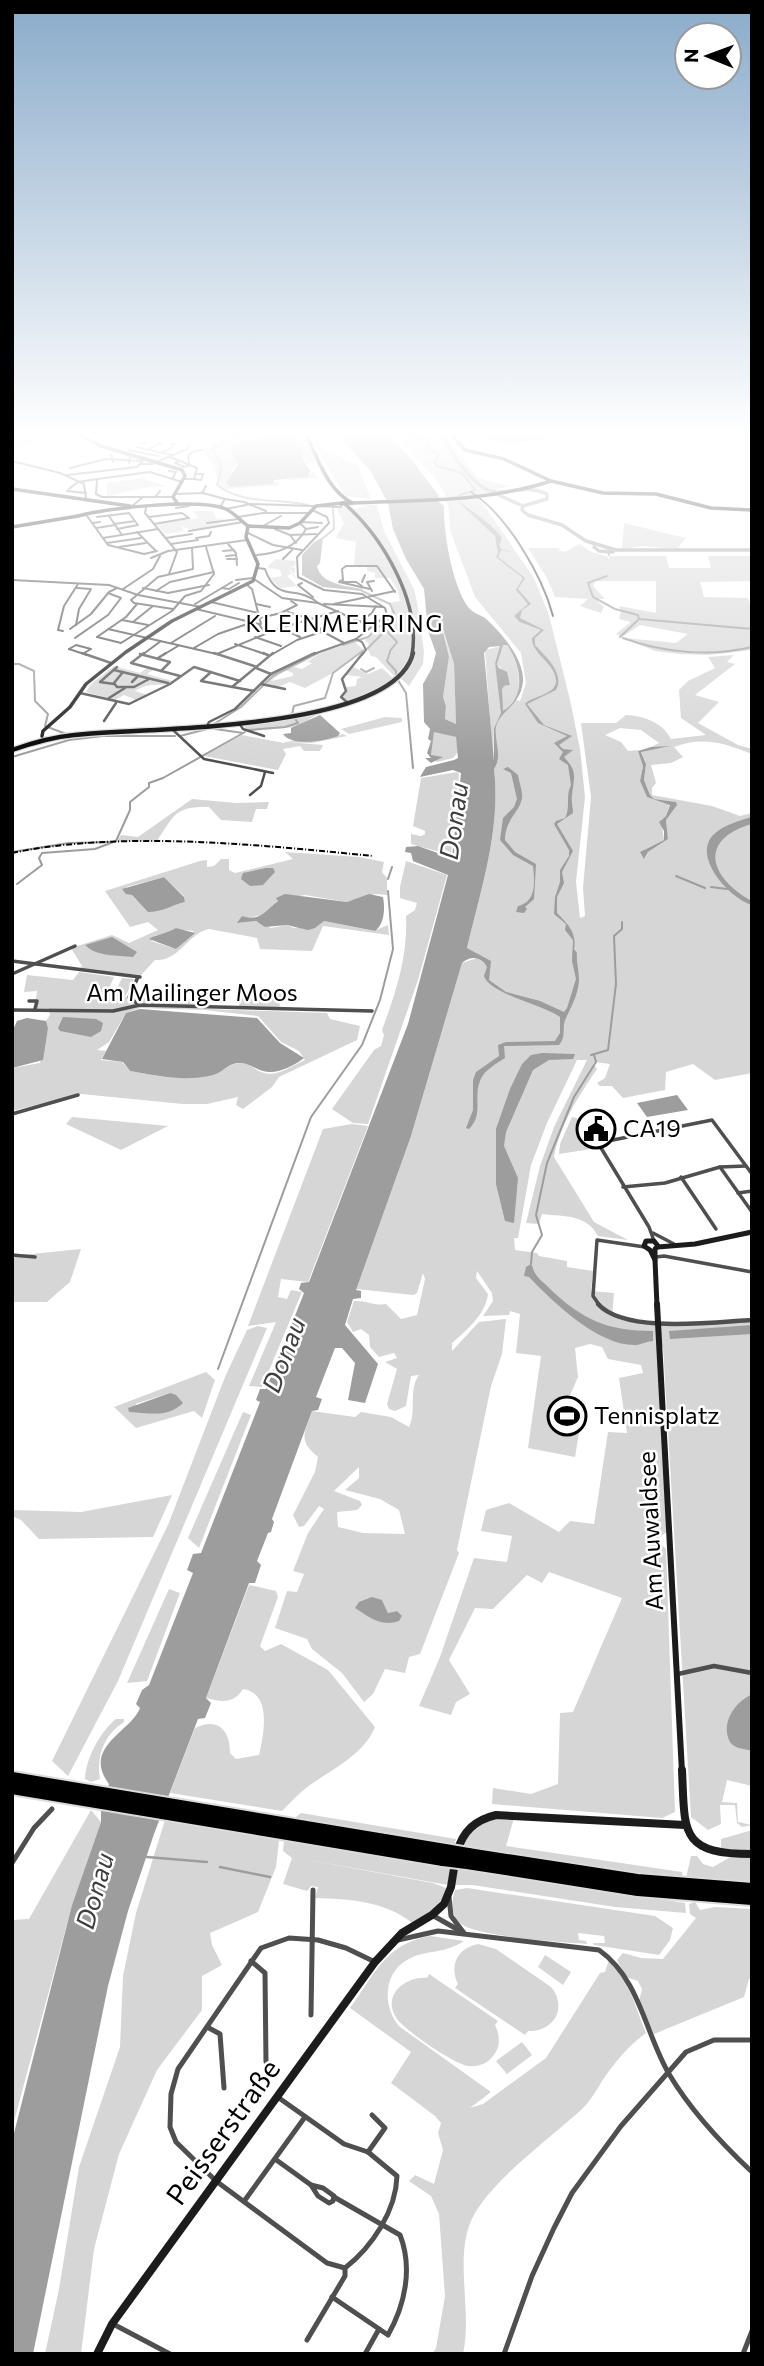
<svg xmlns="http://www.w3.org/2000/svg" width="764" height="2366" viewBox="0 0 764 2366" font-family="Commissioner,sans-serif">
	<rect width="100%" height="100%" fill="#fff"/>
	<g fill="#d6d6d6" fill-rule="evenodd">
		<path d="M260,431h42l12,22 2,10h-9l-5,-7 2,-2 -11,-15 -45,1 -16,7 6,16 -6,7 -2,10 42,2 36,-5 5,-6 5,7 -41,3 3,4 -55,4 -6,-3 -5,-20 -12,-16 32,-16z"/>
		<path d="M307,431h12l-1,15 40,20 13,33 -26,-3z"/>
		<path d="M391,431h51l36,47 31,8 -16,5 16,1 -62,6 -11,-19z"/>
		<path d="M63,432l-22,9 -29,7v-15z"/>
		<path d="M141,478l26,8 -23,2 -37,8v-13z"/>
		<path d="M479,498l55,80 15,37 21,85 10,49 5,48 -9,85 4,36 5,-2 -2,-28 8,-91 -10,-74h35l10,-8c18,1 36,7 45,24l35,-4 -25,-17 -2,-28 9,-9 27,-13 -7,-11 26,-2 -7,7 8,2 -40,31 24,7 -21,21 40,22 14,4v5c-28,-11 -49,-18 -78,-7l9,10 -12,6 -20,2 5,18 -4,5v7l60,11 28,10 12,-3v4l-34,14 -10,29 18,27 26,16v170l-37,7 -22,-16 -27,8 -1,18 -42,8 -11,-12h-12l-3,-3 8,-5 5,-14 -15,-2 -2,2 4,5c-18,27 -37,55 -43,88l40,65 34,18 -30,-4c-12,-22 -32,-19 -56,-22l-3,10 -13,-1 14,-57 14,-39 33,-67h-10l-30,63 -16,42 -13,73h-4l1,12 22,3 2,3 28,5v6l26,4 -2,20 23,2 -2,24c36,13 101,5 140,4v373l-8,4 -17,29 9,20 16,4v35l-25,-6 -5,22 15,1 1,19 14,3 -10,2 -5,-4 -2,-18h-15l1,19 -13,6 -17,-13 -28,-470h-4l8,185 -10,7 9,10 9,263 -13,6 -170,-14 1,-16 38,6 27,-10 2,-71 13,-1 49,-114 -73,-26 -7,11 -15,-8 -34,34 -18,-1 -26,52 21,34 -14,8 -5,13 -32,-9 21,-49 34,-99 33,4 5,-26 -31,-5 5,-21 23,-7 50,29 11,-11 24,3 14,-92 19,1 -8,-55 24,-5 -2,-8 -33,-6 -6,-12 -12,-3 -15,4 3,29 -10,23 16,3 -9,54 -47,-9 13,-92 -25,-3 4,-39 -10,-3 -1,4 -26,1 10,-15 -1,-8 -15,-22 -1,7 12,16c-2,20 -22,37 -36,49v8l27,-29 27,-3 -4,35 -11,32 -34,164 2,3 -39,101 -11,3 -4,16 -20,-4 -12,25 -9,8 -22,-29 -30,-24 -5,-10 -32,-11 12,-37 10,1 7,-18 -11,-3 15,-38 16,-24 -5,-3 -15,20 -5,1 -6,-12 22,-43 3,-15c-20,-17 -14,-22 -6,-46l43,6 6,-5 30,5 18,10c8,-15 -1,-38 10,-52l-8,1 -5,30 -11,5 -6,-2 -2,-5 10,-35 -12,-7 12,-4 -3,-5 -15,4 -9,-10 -1,-12 -8,-6 -8,3 -6,-10 7,-21c11,-1 21,5 32,3l15,15 16,-4 8,-36 -2,-6 -6,20 -4,2 -57,-6 55,-153 51,-173 15,-5 1,-4 -11,-6c14,-59 34,-117 27,-179 9,-13 -1,-28 2,-43 1,-4 3,-7 4,-11l-6,13 -1,34 -8,-112 16,-4 -6,16 7,29 2,-5 6,-1 -3,-10 -10,-11 5,-19h5c11,17 15,36 9,55l4,1 6,-18 -5,-30 -46,-56 -25,-67 -1,-22 -3,-7zM620,728l21,2 18,13 -8,4h7l-17,4 5,13 -2,16 6,15 4,4 22,3 -10,18 2,19 -20,13 -3,6 -1,-8 20,-10 -3,-20 5,-4 4,-13 -23,-6 -7,-16 3,-15 -5,-16 -10,1 -7,-9 -16,-7zM359,1467v11l-14,12 35,9 19,11 6,24 -42,-1 -25,-6 -1,-15 20,-2 5,-5 -2,-4 -26,-10zM382,1600l6,13 9,-2 5,6c-20,9 -29,3 -46,-9z"/>
		<path d="M369,505h8l7,26 30,58 3,13 7,50 -1,12 -14,22 -11,-10 -3,1 -19,-20 -5,-1 -4,-8 2,-4 -4,-4 14,-11h9l-4,-7 7,-8 1,-9 -5,-2 13,-2 -2,-10 -8,-13h-15v-5l-8,-2v-4l8,-2h-21l2,-23 -20,-4 8,-15 -8,-16h10l6,3z"/>
		<path d="M193,511h20l3,8 9,-1 -7,3 2,3 11,-1 -39,7 -11,-4 3,5 -19,3 -8,-10 42,-6z"/>
		<path d="M624,523l62,15 -9,11 -35,-3 -20,3z"/>
		<path d="M579,544l13,8 16,5 1,3v-4h57l3,12h42l-3,-12h44v25l-52,1 4,15 44,1 4,14v38l-44,5 -29,-1 -24,-3 -31,-13 52,5 12,-9 -48,-9 -18,12 -6,-3 15,-12 -12,-3 2,-7 -2,-6 37,7v-32h-61l-2,5 12,13h-10l9,8 -3,6 -21,-7 8,-7 -33,-2 -8,-19 -19,-30h32l-2,2 7,2z"/>
		<path d="M276,559l20,2 -1,5 -5,1 5,1v6l-7,-5 12,13 -9,-8 -4,2 10,10 -17,2 -10,-10 12,-2 -2,-6 -13,-3z"/>
		<path d="M439,620l15,44 2,60 -11,-5 1,-13 -3,-9 6,-40z"/>
		<path d="M355,642l9,8 -33,24 -26,14 -15,-6 -12,5 -13,-1 11,-12 2,1 -7,6 22,-5v-3l-8,-3 9,-3 8,2 10,-6 -5,-1 20,-13z"/>
		<path d="M114,666l26,7 7,-5 6,2 -6,4 26,7c-14,8 -20,-1 -38,10l13,4 -12,5 -12,-5 -9,5 -29,-8 5,-8z"/>
		<path d="M353,667l15,7 14,-6 13,12 -18,13 -30,8 -5,-4 5,-6 -1,-4 10,-1 1,-7 5,-2 -16,-2z"/>
		<path d="M321,712l-24,15 -46,4 -5,-2 -3,-6z"/>
		<path d="M385,717l17,1v4l-53,12 -8,-5z"/>
		<path d="M433,731l23,6 2,15 -5,6 -16,4 -2,-2 3,-4h-7z"/>
		<path d="M343,734l4,2 -35,7 -25,-1 36,3 -3,6h-16l-4,-5 -17,3 3,5 -8,16 -74,-14 38,-21 42,8c7,-4 45,-4 59,-9z"/>
		<path d="M457,772l2,2 -8,81 -40,-11v-10l10,2 4,-2v-3l-12,-5 8,-48z"/>
		<path d="M192,799l44,4 33,-1 -2,7h-11l-4,13 -31,-2 -12,-13c-34,-1 -35,8 -52,34l-41,1 5,-7 17,2z"/>
		<path d="M752,824v77c-43,-23 -55,-61 0,-77z"/>
		<path d="M285,852l74,5 25,5 -2,10 5,6v17l-12,-1 -28,8 -42,-7 -27,5 -14,15 -19,3 -7,5 17,-2 16,7 16,-3 7,3 30,-7 50,10 14,-6 1,10 -66,-9 -11,25 -52,-2 -3,-11 -48,-9c-21,4 -30,33 -54,31l-14,15 -61,-6 2,-3 -11,-18 41,-13 17,8 29,-13 -10,-8 -18,5 -25,-36 95,-30 7,-1v7l7,-1 7,-7h8v11l6,3 58,-14zM164,877l20,19 1,6 -16,4 -33,-6 -10,-13zM174,929l20,2 -18,18 -25,-8 5,-6h10z"/>
		<path d="M406,861l41,14 -29,105 -50,144 -15,-1 -21,-14 42,-59 7,-4 3,-11 -2,-5c14,-38 26,-74 24,-114l9,-6 2,-7 -17,-5v-11z"/>
		<path d="M79,972l35,5 -5,11h8l5,-10 12,1 -9,18 17,2 4,-8 12,2 -2,5 53,2 -3,9 121,4 3,6 30,7 -3,14 -78,37 -7,10 -29,22 -7,-4 2,-8 -31,7h-24l-102,-10 -69,17v-43l28,-5 8,-35 -2,-7 4,-6 -1,-7h-14l2,-17 -13,1 3,-17 46,5zM140,1008l65,2 53,6 23,26 18,9 6,9c-12,5 -27,17 -41,13 -9,-2 -13,-10 -24,-10 -13,1 -18,10 -30,12 -28,6 -52,1 -80,-4l-8,-9 -21,-2 5,-9 -9,-1 12,-8 17,-29z"/>
		<path d="M241,991l41,3 -3,15 -40,-2z"/>
		<path d="M72,1117l96,9 -47,24 -55,-26z"/>
		<path d="M572,1117l5,1 1,11 13,20 -32,5 1,-10z"/>
		<path d="M352,1124l16,2 -60,156 -27,-3 -3,18 9,2 4,-9 11,2 -40,95 -13,-1 27,-64 -28,4 75,-197z"/>
		<path d="M81,1249l-11,33 -23,20h-35v-46z"/>
		<path d="M258,1326l9,2 -149,353 -50,95 -16,-15 116,-236 57,-148 22,-47z"/>
		<path d="M206,1372l9,8 -13,38 -8,-7 -58,17 -22,-21zM170,1393l8,7 2,6c-16,10 -30,6 -45,-2z"/>
		<path d="M243,1412l8,3 -52,133 -11,-10z"/>
		<path d="M172,1495l-19,42 -114,2 -18,-19 -9,-4v-6l69,2z"/>
		<path d="M249,1585l27,6 2,6 -18,49 5,5 16,-7 47,26 47,57c-11,27 -42,42 -65,58 -10,7 -19,17 -28,26l-112,-18 25,-65c23,-11 35,2 35,25l6,6 23,-4c5,-21 13,-62 -16,-66 -9,15 -22,13 -37,9z"/>
		<path d="M169,1589l11,4 -33,88 -20,2z"/>
		<path d="M116,1719h8v3c-20,13 -28,34 -24,57l-9,3 -6,-3c1,-21 15,-47 31,-60z"/>
		<path d="M91,1810l10,12 -29,83 -60,224v-209l17,-1z"/>
		<path d="M301,1813l155,26 -2,7 -159,-28z"/>
		<path d="M497,1818h17l-8,28 176,26 1,6 -75,-8 -146,-23c6,-18 18,-24 35,-29z"/>
		<path d="M165,1820l114,20 -3,27 -18,45 -48,21 2,12 10,20 -20,11v34l-45,60 -38,84 -25,95 -13,105h-36l14,-65 20,-122 41,-120 3,-71 13,-63z"/>
		<path d="M752,1830v22l-31,-4v-9z"/>
		<path d="M284,1840l166,27 -2,18 -156,-28 141,26 13,5c-4,18 -19,26 -34,35 -27,-22 -63,-24 -97,-25l3,-11 -7,-1 -4,5 -24,-7 9,-26 -9,-7z"/>
		<path d="M691,1856h6l6,8 10,3 19,-11 20,1v26l-66,-5z"/>
		<path d="M458,1869l227,34 1,10 -71,-6 -143,-22h-17z"/>
		<path d="M467,1888l188,28 18,12 -3,12 -11,15 -65,-10 -1,-2h12l-1,-7 -26,-3 1,7 7,1 1,3c-23,-2 -118,-7 -129,-23 -8,-9 -6,-21 -3,-31z"/>
		<path d="M695,1902l5,8 15,-3 37,2v70h-3l-5,18 -90,37 -15,-33 3,-12 -4,-8 -12,-4 -9,-17 6,-7 18,5 22,1 33,-41 -6,-4 -1,-10z"/>
		<path d="M430,1936l34,5c-22,14 -38,8 -57,19 -25,14 -24,49 -7,67l91,65 -21,16 13,-4 63,-46 54,-85 5,-1 4,-12c20,18 27,50 37,73 -19,14 -31,29 -44,48 -5,8 -11,19 -18,26 -31,30 -101,78 -115,119 -13,37 3,88 -6,128h-31l4,-6 9,-52 -6,-82 -8,-18 -22,-15 6,-6 19,9 9,-34 -5,-17 3,-10 -6,-7 -44,-33 20,-31 -61,-44c25,-34 35,-64 80,-72z"/>
		<path d="M478,1944l18,5 55,38c17,20 3,45 -23,44l-3,4 -70,-47 3,-4c-9,-18 -1,-36 20,-40z"/>
		<path d="M545,1955l26,17 -8,13 -25,-18z"/>
		<path d="M429,1974l69,47 -3,4c5,10 6,22 -2,31 -5,7 -14,11 -24,10 -14,-1 -63,-35 -72,-47 -16,-22 7,-43 30,-41z"/>
		<path d="M522,2042l10,13 -25,19 -11,-13z"/>
	</g>
	<g fill="#9d9d9d" fill-rule="evenodd">
		<path d="M327,431h56l25,24 31,41 -1,5 6,5c-1,25 9,86 27,104 4,4 10,5 14,8 16,14 39,41 38,63 -2,25 -23,29 -27,46 -2,14 7,29 -2,42 7,61 -13,120 -27,179l24,13 -2,19 17,12 34,9 24,11 3,-4 9,-29 -4,-18 1,-21 -8,-10 1,-6 -12,-10 1,-17 5,-15v-12l9,-14v-6l-15,-26 2,-3 9,-3c6,-11 0,-22 6,-33l-3,-20 -9,-6 4,-7 -9,-9 13,-7 -29,-13 -13,-19c7,-8 30,-9 31,-22 1,-18 -25,-28 -24,-44l9,-8 -21,-8 -6,-6 14,-12 -12,-14 7,-12 -27,-21 2,-4 -3,-17 -38,-35c10,5 38,26 45,37l-3,7 2,4 11,3 -11,-2 -3,7 27,21 -7,11 13,15 -9,6 -2,8 24,12 -9,8v7c11,12 30,28 21,45l-29,14 17,21 28,11 -13,9 4,4 10,1 -9,7c14,15 10,20 8,38 -1,6 1,12 1,18l-16,11 16,27 -11,21 2,11 -7,14v16c11,11 20,20 17,36l3,4c-1,8 2,17 2,27 -1,15 -7,25 -13,38 -5,11 1,18 -7,27l-55,1 1,12c-9,6 -21,12 -25,23 -7,17 4,33 -11,48l-3,-1 7,-18v-30l3,-8 23,-16 -1,-11 8,-3 49,-1 5,-8v-16c-19,-13 -70,-23 -76,-41l3,-9c-5,-10 -16,-12 -25,-4l-51,173 -55,154 5,1v7l-8,1 -8,26 33,39 -13,39 -17,-3 7,-37 -13,-15h-7l-19,49 6,2 -4,11 -6,1 -40,108 2,3 -3,10 -3,1 -11,28 4,4 -6,18h-6l-43,115 5,5 -6,15 -7,1 -44,115 -26,77 -20,75 -75,368h-21v-213l60,-236 29,-83v-14l8,-24c-28,-37 23,-53 31,-76l-4,-4 6,-14 7,-5 44,-112 -6,-3 6,-16 8,-1 59,-151 -4,-2 4,-11h6l38,-96 -5,-4 2,-6 8,-1 99,-258 40,-149 -35,-14 -2,-8 -6,-1 1,-5 12,-1 34,12 9,-85 -8,-3 -33,7 6,-10 28,-7 4,-2 -2,-21 -22,-5 -3,23 12,2 -12,6 -6,-5h6l-4,-5 4,-12 -3,-2 2,-10 -6,-7 -1,-38 9,-16 4,-15 -8,-22 -4,-42 -18,-30 -13,-30 -5,-26 -18,-33 -33,-35zM440,620l14,44 2,60 -11,-5 1,-13 -3,-9 6,-40zM503,645h4c14,20 20,52 -4,66l-1,-21 2,-4 6,-1 -3,-13 -8,-4 -2,-4zM500,646l-5,17 6,50 -7,15v33l-10,-108 5,-6z"/>
		<path d="M476,431h75l-3,2 1,5c-33,6 -50,8 -78,-5z"/>
		<path d="M288,437l5,2 11,15 -2,3 8,14 -2,6 -34,3 -1,4 -42,3 -5,-4 12,-19 -6,-12 1,-7 15,-5z"/>
		<path d="M323,537l-3,26 -3,3c4,19 31,20 46,23l-2,2 -38,-4 -21,-12v-20l11,-12z"/>
		<path d="M320,715l20,18 -2,3c-13,5 -46,11 -55,-2l8,-1v-5z"/>
		<path d="M670,746l-29,6 5,12 -2,16 6,15 4,4 22,3 1,3 -11,15 2,19 -20,13 -4,7 -4,-7 24,-12v-9l-5,-9 7,-6 4,-11 -23,-8 -7,-16 3,-15 -5,-15 13,-4z"/>
		<path d="M508,767l10,8c1,7 5,17 4,23 -2,14 -17,21 -17,42l10,12 21,12 -2,35 -9,8 2,2 -3,4 -8,-1 2,-6c18,-4 17,-23 15,-40l-20,-11 -13,-15 3,-22 11,-11 3,-8 -6,-26 -8,-4z"/>
		<path d="M752,817v7c-55,16 -42,54 0,77v4c-20,-6 -54,-41 -43,-64 7,-14 29,-20 43,-24z"/>
		<path d="M266,868h7l2,4 -12,13 -13,1 -9,-7 2,-6z"/>
		<path d="M164,877l20,20 1,5c-13,3 -23,10 -37,10l-16,-17 -6,-1 -4,-5z"/>
		<path d="M285,894l62,8 22,-8 14,3c2,10 2,27 -8,34l-51,-10 -9,7 -7,2 -21,-5 -22,2 -9,-6 -19,2 5,-7c19,6 24,-6 36,-15l-2,-3z"/>
		<path d="M176,928l19,5 -19,16 -27,-10c8,-5 17,-5 27,-11z"/>
		<path d="M112,937l25,15 -4,5c-16,-2 -36,0 -48,-12z"/>
		<path d="M140,1009l117,9 23,25 24,15c-10,8 -28,17 -41,13 -10,-3 -15,-9 -26,-8 -11,2 -14,9 -24,12 -28,7 -55,1 -83,-4l-7,-9 -21,-3 24,-46z"/>
		<path d="M63,1017l33,2 7,4 -2,8 -10,6 -31,-6 -2,-3z"/>
		<path d="M27,1018l19,3 2,7 -5,32 -31,8v-36l5,-11z"/>
		<path d="M542,1053l33,1 -2,5 -24,1 -16,10 -27,62 -2,14 14,32 -4,45 -9,-2 -9,-37v-55l14,-40 12,-25 9,-9z"/>
		<path d="M677,1095l11,15 -41,7 -10,-14z"/>
		<path d="M531,1264c2,3 2,6 4,9 3,6 11,11 15,16 33,31 58,42 103,42v10c-5,0 -11,3 -16,4 -38,2 -84,-43 -108,-68l-5,-1 2,-9z"/>
		<path d="M752,1325v9l-82,5 -1,-8z"/>
		<path d="M170,1393l6,2 7,8c-15,15 -33,10 -54,9l-1,-4z"/>
		<path d="M372,1597l10,3 6,13 9,-2 5,5 -3,5c-17,6 -29,-3 -44,-13l4,-6z"/>
		<path d="M752,1694v57c-6,-2 -18,-2 -22,-9 -10,-19 5,-40 22,-48z"/>
	</g>
	<g fill="none" stroke-linecap="round" stroke-linejoin="round">
		<g stroke="#9d9d9d" stroke-width="2">
			<path d="M287,431c-26,3 -55,-1 -75,18l10,17 -5,19c26,20 60,13 91,20"/>
			<path d="M403,431l4,4 22,5 -2,9 12,5 -5,9 3,3 25,7 13,17 -15,5"/>
			<path d="M749,431h3"/>
			<path d="M323,538l11,-9 -1,-21"/>
			<path d="M608,552l1,3"/>
			<path d="M607,576l-19,7 5,14 22,12 23,6 1,4 113,10"/>
			<path d="M385,629l12,13 -7,9"/>
			<path d="M620,637l18,-17"/>
			<path d="M623,638c40,15 88,19 129,9"/>
			<path d="M343,645l25,-8 26,-24 -4,-9 -28,-13"/>
			<path d="M367,649l16,-16 -1,-9"/>
			<path d="M390,652l-3,9 9,10v6l10,16 7,75"/>
			<path d="M12,664h7l15,7 1,30 13,13 -3,12 21,8"/>
			<path d="M361,669l5,3 8,-4"/>
			<path d="M292,714l2,-8 31,-8 8,-25 31,-23"/>
			<path d="M214,724l27,-17 32,-31 45,-23"/>
			<path d="M215,729l28,4"/>
			<path d="M249,730l36,-3 13,-4 -4,-6"/>
			<path d="M105,736h70"/>
			<path d="M180,736l31,-8"/>
			<path d="M12,757l57,-17 34,-4"/>
			<path d="M12,852l57,-9 43,-1"/>
			<path d="M676,876l29,12"/>
			<path d="M388,879l4,-12"/>
			<path d="M17,884l25,-19 -3,-7 3,-5 53,-4 21,-8 14,-31v-8l19,-15v-4l14,-5 82,-46"/>
			<path d="M711,887l16,2"/>
			<path d="M591,1055l17,-5 8,-66 -2,-48 8,-7v-7"/>
			<path d="M531,1264l1,-12 10,-17 -6,-20 11,-52 27,-66 22,-35 -2,-7"/>
			<path d="M218,1369l93,-252 51,-72 18,-45 13,-51 -5,-58"/>
		</g>
		<g stroke="#9d9d9d" stroke-width="2.5">
			<path d="M147,1857l60,5"/>
			<path d="M220,1867l50,10"/>
		</g>
		<g stroke="#9d9d9d" stroke-width="3.5">
			<path d="M438,431c12,18 36,62 60,61 19,-1 31,-6 49,2v5l-24,7 -1,4 6,5 34,10 24,16 30,9h136"/>
			<path d="M494,493l29,13"/>
			<path d="M594,547l5,4 14,1"/>
		</g>
		<defs>
			<g id="primary-far1">
				<path d="M304,431c14,25 21,57 48,72l-11,1 7,-3"/>
				<path d="M346,505c38,34 75,98 66,150"/>
			</g>
			<path id="primary" d="M12,750c20,-7 41,-13 62,-15 67,-8 320,-2 339,-82"/>
			<g id="highway">
				<path d="M12,1778l433,72"/>
				<path d="M12,1788l431,72"/>
				<path d="M468,1854l169,26 115,9"/>
				<path d="M467,1863l171,27 114,9"/>
			</g>
		</defs>
		<use href="#primary-far1" stroke="#dbdbdb" stroke-width="5"/>
		<use href="#primary" stroke="#dbdbdb" stroke-width="7"/>
		<use href="#highway" stroke="#dbdbdb" stroke-width="16"/>
		<g stroke="#4f4f4f" stroke-width="2">
			<path d="M142,443h3l-2,1z"/>
			<path d="M159,443h2v1h-3z"/>
			<path d="M136,447l35,8"/>
			<path d="M128,450l30,6 -4,-1"/>
			<path d="M148,450l10,-6"/>
			<path d="M163,452c5,-2 9,-4 12,-8h-4l3,1"/>
			<path d="M111,455l2,7"/>
			<path d="M146,457l-6,7h13"/>
			<path d="M170,457l27,11 -3,11h-10"/>
			<path d="M12,461l48,12 24,11 2,14"/>
			<path d="M159,461l28,-12 10,-18"/>
			<path d="M179,461l-4,2 9,4 7,-2"/>
			<path d="M129,463l1,-6"/>
			<path d="M189,463l-1,-7 6,-5 8,-1"/>
			<path d="M70,468l36,-9 35,2"/>
			<path d="M169,471l7,1 -4,7"/>
			<path d="M67,475l70,-8 3,-3"/>
			<path d="M194,479l7,1 2,-6h-7"/>
			<path d="M69,489l9,-7 19,-3"/>
			<path d="M67,491l19,2"/>
			<path d="M471,492c36,23 71,83 82,124"/>
			<path d="M202,493l4,-7"/>
			<path d="M174,494l29,-1 22,6 -5,8"/>
			<path d="M156,496l4,-5"/>
			<path d="M173,497h-71l-6,-3 1,-15 53,-7 32,10"/>
			<path d="M225,499l19,3 22,9"/>
			<path d="M131,507l12,-10"/>
			<path d="M146,508l-1,5 32,39 -8,22"/>
			<path d="M176,508l13,-2"/>
			<path d="M226,509l25,-5 90,3"/>
			<path d="M87,516l21,29 36,9 13,-3"/>
			<path d="M109,516l13,19"/>
			<path d="M97,517l32,-4 9,12 -21,4"/>
			<path d="M149,517l33,-4 7,5 -35,6"/>
			<path d="M238,517l25,-4h44"/>
			<path d="M301,522l21,1"/>
			<path d="M93,523l7,-1"/>
			<path d="M207,523l32,-4"/>
			<path d="M114,524l21,-3"/>
			<path d="M263,526l18,-10"/>
			<path d="M96,528l19,-3"/>
			<path d="M275,529l15,6 6,8"/>
			<path d="M306,529l12,-2"/>
			<path d="M189,531l54,-9"/>
			<path d="M137,532l18,18"/>
			<path d="M248,533l25,12 29,5"/>
			<path d="M290,535l26,-1"/>
			<path d="M103,538l55,-9"/>
			<path d="M166,538l26,-4"/>
			<path d="M196,538l13,-2 2,-4"/>
			<path d="M107,543l34,-5"/>
			<path d="M171,544l27,-4"/>
			<path d="M228,544l8,9 1,12"/>
			<path d="M119,547l27,-4"/>
			<path d="M223,551l11,-1"/>
			<path d="M257,555c20,-2 39,-7 49,-26l-6,-6"/>
			<path d="M226,556l10,-1"/>
			<path d="M151,558l17,-7 79,-11"/>
			<path d="M227,559h10"/>
			<path d="M283,559l9,-9"/>
			<path d="M258,568l7,1c12,35 32,15 53,34"/>
			<path d="M254,579l28,19 36,5 52,23"/>
			<path d="M12,580l97,5 29,10 63,12"/>
			<path d="M236,580l17,-2"/>
			<path d="M340,581l3,-1 -1,-11 4,-3h31l18,26"/>
			<path d="M339,582l31,7"/>
			<path d="M343,582h13l6,4"/>
			<path d="M362,582l3,-7"/>
			<path d="M302,583l-4,2 15,12"/>
			<path d="M247,585l5,4 9,35"/>
			<path d="M143,588l25,5 41,-8"/>
			<path d="M222,588l7,1 10,-6"/>
			<path d="M123,589l30,-20 7,-13"/>
			<path d="M156,591l14,-9 44,-10"/>
			<path d="M372,591l-5,-9 7,-1"/>
			<path d="M211,602l47,11"/>
			<path d="M195,604l37,-22"/>
			<path d="M256,604l14,3"/>
			<path d="M324,604l59,3"/>
			<path d="M334,604l61,-13"/>
			<path d="M173,609l-39,-6 -3,-3 27,-23 35,-8 -1,-21"/>
			<path d="M196,609l63,15 5,8"/>
			<path d="M288,612l19,6"/>
			<path d="M260,618l21,-5 16,-8 -6,-4"/>
			<path d="M122,620l26,5"/>
			<path d="M303,621l41,22"/>
			<path d="M361,621l11,-8 4,-7"/>
			<path d="M133,622l20,-16"/>
			<path d="M76,625l3,-16 12,-20 -14,-1"/>
			<path d="M281,628l19,9"/>
			<path d="M70,629l21,-15 18,-22 8,-4"/>
			<path d="M108,629l113,26"/>
			<path d="M320,629l12,-7"/>
			<path d="M63,631l-5,-1 6,-24 14,-22"/>
			<path d="M97,637l24,6 51,-32 13,-15 16,-5 13,-17 -8,-27"/>
			<path d="M97,637l29,-20 11,-13"/>
			<path d="M255,637l26,9"/>
			<path d="M75,638l33,-23 13,-17 -13,-5"/>
			<path d="M356,639l6,3 4,8 -4,5"/>
			<path d="M171,643l44,-27"/>
			<path d="M235,644l33,11"/>
			<path d="M194,648l24,-14 32,-11"/>
			<path d="M69,649l18,6"/>
			<path d="M69,649l7,-4 15,4 -7,4"/>
			<path d="M140,654l4,1"/>
			<path d="M217,654l60,-25 61,-18"/>
			<path d="M142,655l19,-14"/>
			<path d="M163,655l15,-9"/>
			<path d="M271,655l26,-15 27,-9"/>
			<path d="M311,655l45,-16 31,-24 -2,-7 -23,-14 -38,-4 -26,-13 -1,-20 32,-34 -2,-6 -15,-7"/>
		</g>
		<g stroke="#4f4f4f" stroke-width="2.5">
			<path d="M82,653l29,10"/>
			<path d="M144,653l-13,10 49,13"/>
			<path d="M214,653l43,14"/>
			<path d="M263,653l5,2"/>
			<path d="M140,654l30,8 -9,9"/>
			<path d="M158,658l8,-5"/>
			<path d="M256,668l15,6"/>
			<path d="M114,670l54,13"/>
			<path d="M123,672l-9,11 3,4h17l15,-8"/>
			<path d="M211,672l-10,9 53,10"/>
			<path d="M132,682l6,-6"/>
			<path d="M114,684l-14,-2 17,-15"/>
			<path d="M261,684l24,5"/>
			<path d="M232,687l41,-34"/>
			<path d="M80,693l49,11 41,-20 24,-17 46,14"/>
			<path d="M109,698l16,-10"/>
			<path d="M348,703l-7,-6 5,-6 -4,-12 21,-26"/>
			<path d="M104,721l12,-18"/>
			<path d="M239,723l4,6 21,7"/>
			<path d="M207,726l2,-4 26,-13 36,-35 44,-21"/>
			<path d="M173,730l31,29 69,14"/>
			<path d="M250,795l11,-9 4,-14"/>
		</g>
		<g stroke="#4f4f4f" stroke-width="3.5">
			<path d="M12,961l128,16"/>
			<path d="M12,974l63,-28"/>
			<path d="M138,977l-9,20 10,8"/>
			<path d="M29,1001h8l-2,8"/>
			<path d="M12,1010l101,1 27,-6 232,6"/>
			<path d="M12,1114l66,-19"/>
			<path d="M584,1126l14,17 51,84 5,14"/>
			<path d="M598,1143l114,-23 40,54"/>
			<path d="M720,1167l32,45"/>
			<path d="M681,1177l35,52"/>
			<path d="M623,1187l42,-4 55,-16 26,-1"/>
			<path d="M738,1193l14,-2"/>
			<path d="M653,1233l21,11"/>
			<path d="M12,1255l23,2"/>
			<path d="M656,1257l8,-1 88,16"/>
			<path d="M600,1306l-7,-10 4,-56 48,7"/>
		</g>
		<g stroke="#4f4f4f" stroke-width="4.5">
			<path d="M598,1304c27,30 116,18 154,16"/>
			<path d="M678,1674l36,-8 38,7"/>
		</g>
		<g stroke="#4f4f4f" stroke-width="5">
			<path d="M12,1863l22,-35 18,-19"/>
			<path d="M449,1897l2,19 13,17"/>
			<path d="M432,1915l30,17"/>
			<path d="M398,1940l40,-9 161,19c41,29 46,83 70,124 22,37 52,69 83,98"/>
			<path d="M251,1961l14,12 1,89"/>
			<path d="M311,2015l2,-125"/>
			<path d="M207,2027l13,7 4,54"/>
			<path d="M279,2098l65,46 24,8 29,24c-1,35 -25,71 -52,92l-18,-5 -111,-82 -40,-39 -6,-15 1,-33 7,-25 83,-121 28,-10 29,2 28,8 27,13"/>
			<path d="M368,2152l17,-24 -13,-13"/>
			<path d="M275,2159l36,26"/>
			<path d="M311,2185l12,3 11,8 -1,5 -4,2 -11,-7z"/>
			<path d="M245,2200l60,-83"/>
			<path d="M332,2297l56,38c17,-30 25,-67 12,-100l-66,-38"/>
			<path d="M113,2324l57,30"/>
			<path d="M307,2340l38,-64v-8"/>
			<path d="M365,2354l14,-25"/>
			<path d="M504,2354l28,-78 22,-48 18,-35 49,-67 65,-74 28,-12h38"/>
			<path d="M743,2354l9,-23"/>
		</g>
		<g stroke="#1c1c1c" stroke-width="3.5">
			<path d="M71,431l30,15 81,24 3,6 -12,21 5,7"/>
			<path d="M448,431l17,19 39,9 47,22 52,12 53,1 55,14 41,2"/>
			<path d="M12,489l118,17"/>
			<path d="M352,503c67,-3 135,-1 199,-22"/>
			<path d="M78,516c29,-8 121,-18 148,-7 8,4 15,12 22,17"/>
			<path d="M248,526l41,2 11,-5 16,-17 26,-3"/>
			<path d="M12,527l66,-11"/>
			<path d="M42,736l1,-5 27,-24 16,-23 40,-32 46,-31 81,-40 5,-17 -12,-27 2,-11"/>
		</g>
		<g stroke="#1c1c1c" stroke-width="5">
			<path d="M646,1241h8l4,5 -3,3v11l-5,-10 -6,-4z"/>
			<path d="M658,1247l37,-3 57,-12"/>
			<path d="M655,1260l2,46"/>
		</g>
		<path stroke="#1c1c1c" stroke-width="6" d="M657,1304l25,468"/>
		<g stroke="#1c1c1c" stroke-width="8">
			<path d="M682,1770c3,62 -3,84 70,84"/>
			<path d="M457,1852c6,-21 18,-32 39,-37l189,10"/>
			<path d="M97,2354l15,-30 263,-362 27,-29 30,-18 12,-11 7,-17 4,-25"/>
		</g>
		<use href="#primary-far1" stroke="#000" stroke-width="3.5"/>
		<use href="#primary" stroke="#000" stroke-width="4.5"/>
		<use href="#highway" stroke="#000" stroke-width="12"/>
		<path stroke="#000" stroke-width="2" stroke-dasharray="6 2 1 2" stroke-linecap="butt" d="M12,853c109,-23 250,-8 361,3"/>
		<defs>
			<g id="highway-bridge">
				<path d="M445,1850l23,4"/>
				<path d="M443,1860l24,3"/>
			</g>
		</defs>
		<use href="#highway-bridge" stroke="#dbdbdb" stroke-width="16" stroke-linecap="butt"/>
		<use href="#highway-bridge" stroke="#000" stroke-width="12"/>
	</g>
	<linearGradient id="sky" x2="0" y2="1"><stop stop-color="#8aabca"/><stop offset="0.57" stop-color="#fff"/><stop offset="1" stop-color="#fff" stop-opacity="0"/></linearGradient>
	<rect width="764" height="762" fill="url(#sky)"/>
	<defs>
		<symbol id="civic-ring" viewBox="-11 -11 22 22"><circle r="9.5" fill="#fff" stroke="#000" stroke-width="1.5"/><path d="M-.6-6.5H3V-4.5H.6V-3L4-1V1h2V6H-6V1h2V-1L-.6-3ZM-1.2 2.5V6h2.4V2.5Z" fill="#000"/></symbol>
		<symbol id="stadium-ring" viewBox="-11 -11 22 22"><circle r="9.5" fill="#fff" stroke="#000" stroke-width="1.5"/><path d="M0-5a6.5 5 0 1 0 0 10a6.5 5 0 1 0 0-10ZM-3.5-1.8h7v3.6h-7Z" fill="#000"/></symbol>
	</defs>
	<g fill-rule="evenodd">
		<use href="#civic-ring" x="574" y="1107" width="44" height="44"/>
		<use href="#stadium-ring" x="545" y="1394" width="44" height="44"/>
	</g>
	<g text-anchor="middle" stroke-width="5" stroke-linejoin="round" paint-order="stroke">
		<g font-size="23" letter-spacing="2" fill="#000" stroke="#fff">
			<text x="345" y="632">KLEINMEHRING</text>
		</g>
		<g font-size="24" fill="#000" stroke="#fff">
			<text x="192" y="1001">Am Mailinger Moos</text>
			<text transform="translate(651 1531) rotate(-93)" y="8">Am Auwaldsee</text>
		</g>
		<g font-size="24" fill="#000" stroke="#fff" text-anchor="start">
			<text x="623" y="1137">CA19</text>
			<text x="594" y="1424">Tennisplatz</text>
		</g>
		<g font-size="26" font-style="italic" fill="#3e3e3e" stroke="#fff">
			<text transform="translate(454 821) rotate(-82)" y="9">Donau</text>
			<text transform="translate(284 1355) rotate(-69)" y="9">Donau</text>
			<text transform="translate(95 1891) rotate(-74)" y="9">Donau</text>
		</g>
		<g font-size="28" fill="#000" stroke="#fff">
			<text transform="translate(223 2132) rotate(-54)" y="10">Peisserstraße</text>
		</g>
	</g>
	<rect width="764" height="2366" fill="none" stroke="#000000" stroke-width="28"/>
	<g transform="translate(708 56) rotate(271)"><circle r="33" fill="#ffffff" stroke="#999999" stroke-width="2"/>
	<path d="M0-5L12 26L0 18L-12 26Z" fill="#000000"/>
	<text y="-10" font-size="19" font-weight="bold" text-anchor="middle" fill="#000000">N</text>
	</g>
</svg>
